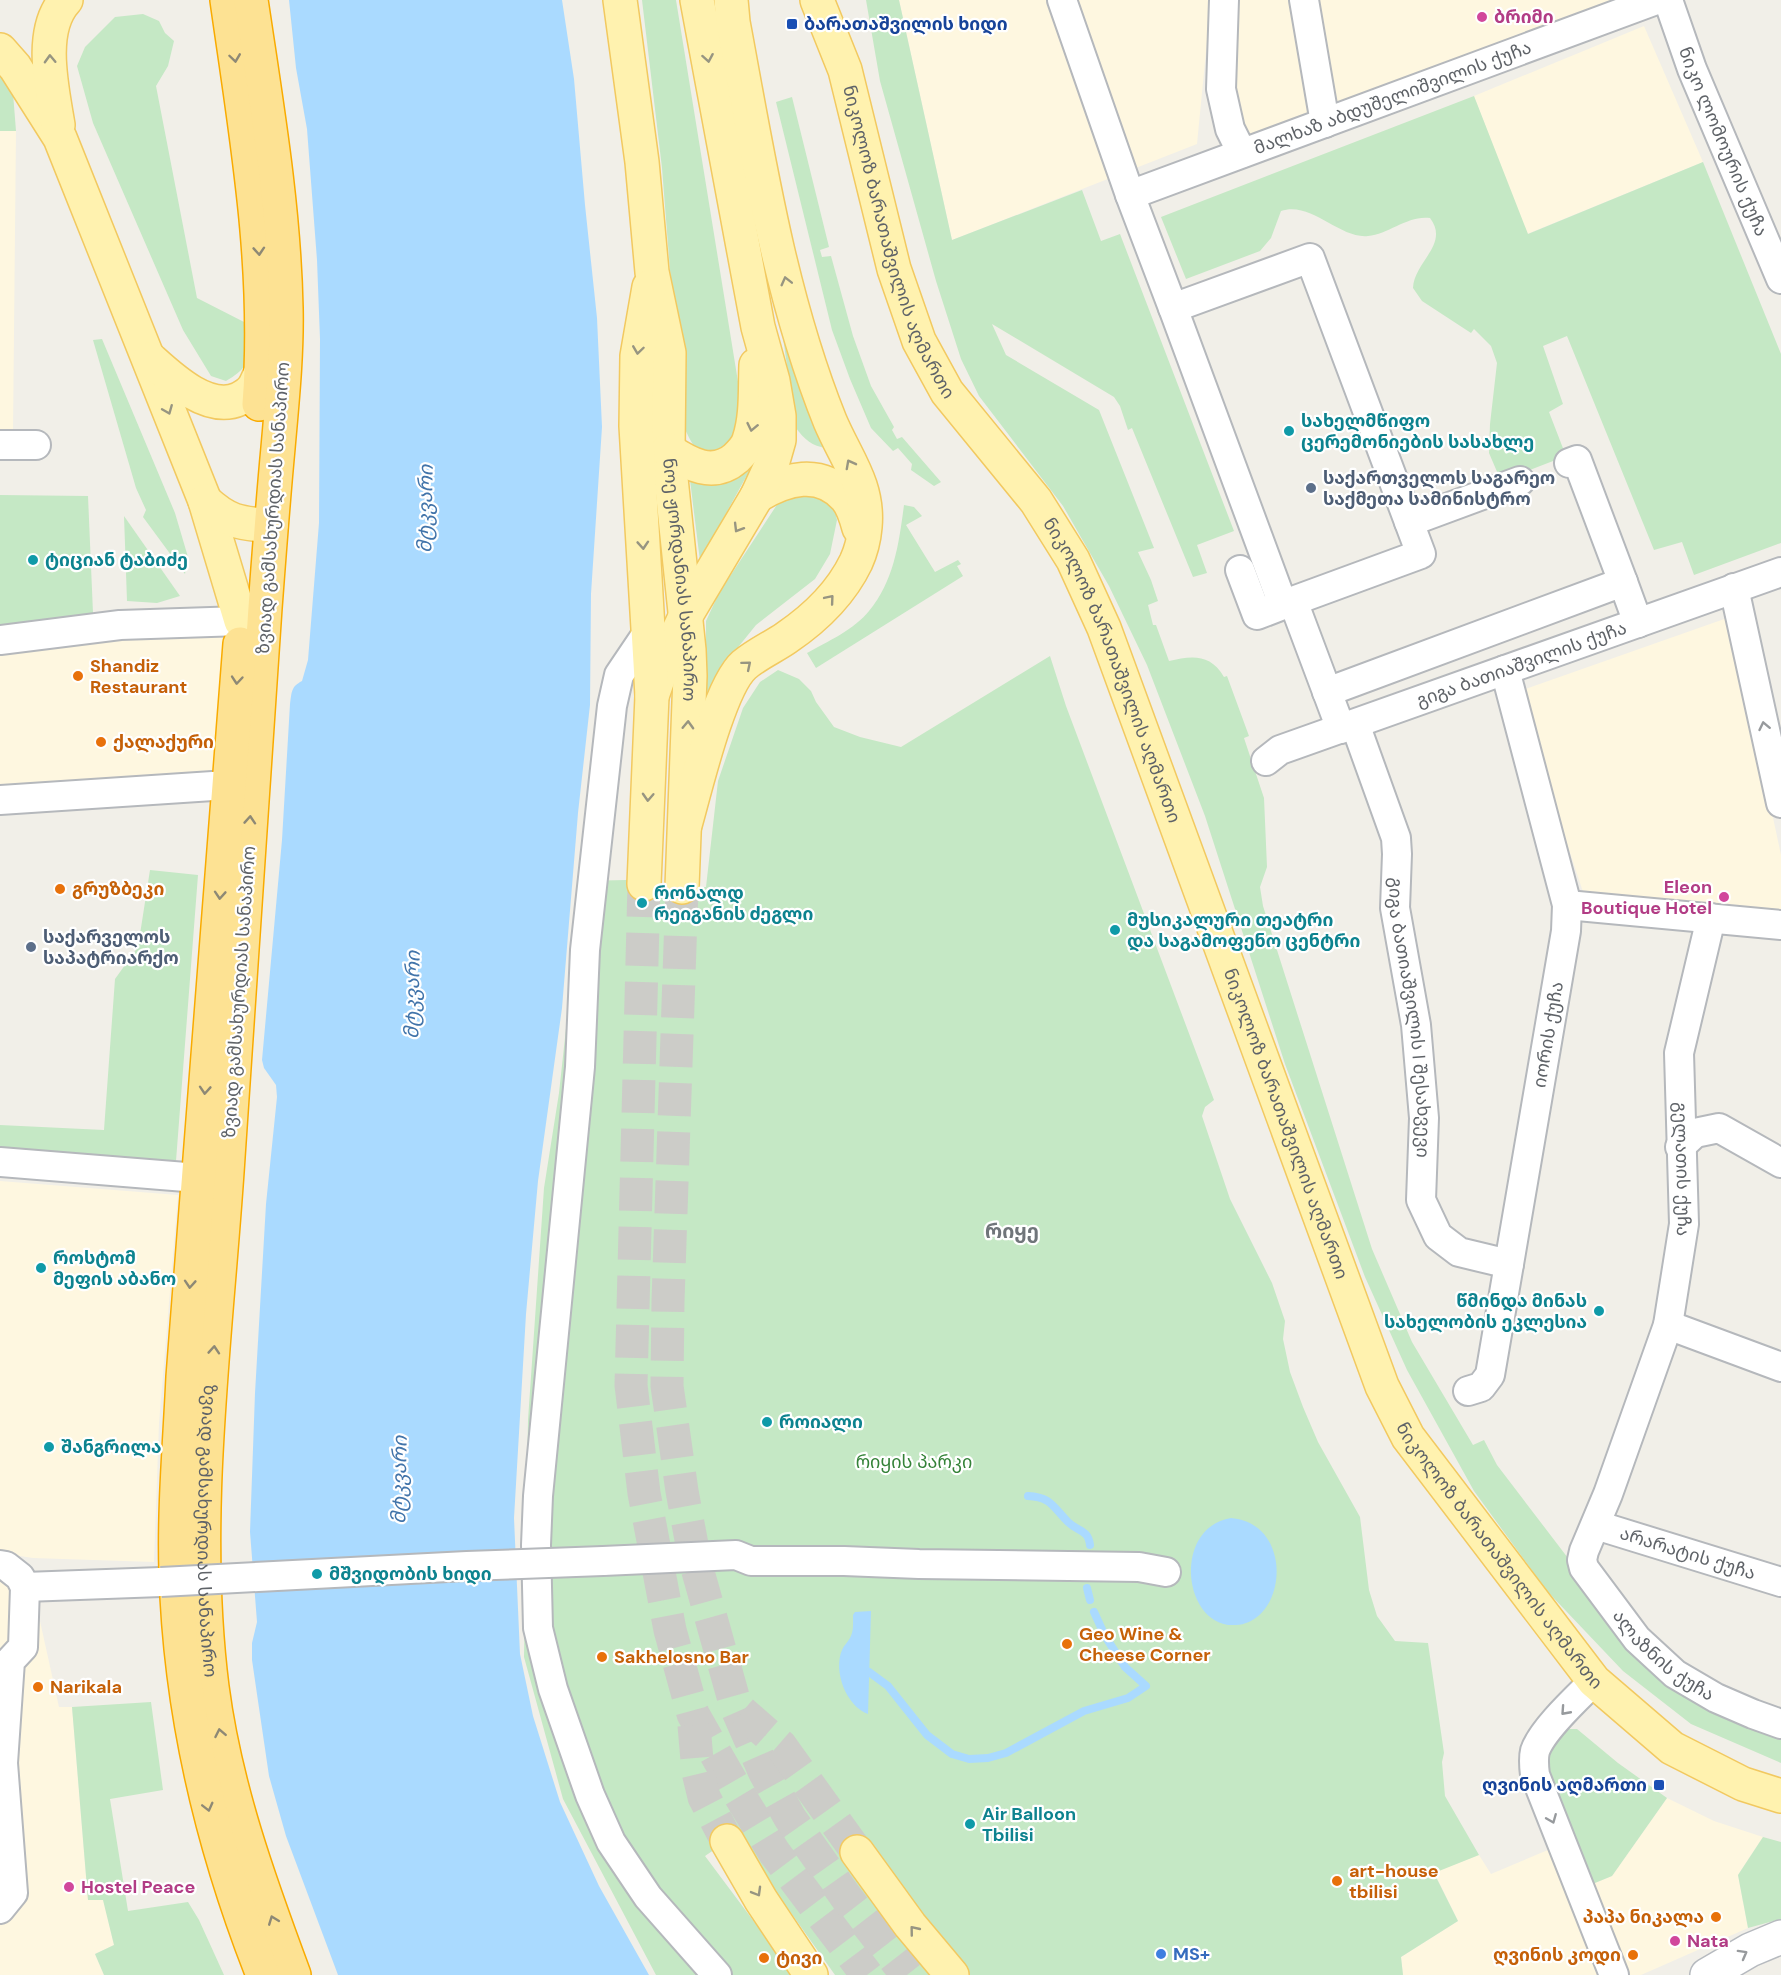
<svg xmlns="http://www.w3.org/2000/svg" width="1781" height="1975" viewBox="0 0 1781 1975" font-family="'DM Sans','Noto Sans Georgian',sans-serif">
	<rect width="100%" height="100%" fill="#f1efe8"/>
	<g fill="#fef7e0">
		<path d="M899,0h312l-14,144 -245,96z"/>
		<path d="M1235,0h64l20,117 -52,17 -19,-1 -10,-9 -4,-27z"/>
		<path d="M1311,0h305l-284,113z"/>
		<path d="M1644,26l59,136 -176,72 -53,-138z"/>
		<path d="M0,131h16l-3,301 -13,6z"/>
		<path d="M1730,617l51,238v64l-196,-21 -68,-206z"/>
		<path d="M198,631l28,6 -14,140 -212,14v-143z"/>
		<path d="M0,1181l178,14 -19,228 -5,139 -121,-4 -33,-5z"/>
		<path d="M0,1573l34,21 25,113h13l16,193 15,-1 11,46 -19,9 9,21h-104z"/>
		<path d="M1667,1798l47,23 49,16 -25,38 10,53 -107,47h-18l-33,-90 22,-9z"/>
		<path d="M1555,1847l47,128h-199l-2,-18 57,-36 -24,-49 45,-17 12,19z"/>
	</g>
	<g fill="#c5e8c5">
		<path d="M642,0h34l64,394 1,19 -12,36c-33,8 -33,3 -47,-26l-20,-255z"/>
		<path d="M866,0h33l53,240 130,-50 19,51 19,-7 114,297 -37,14 10,28 -14,4 -61,-149 -4,2 -8,-24 -6,-9 -122,-73 14,31 93,55 55,138 -16,4 13,28 7,21 -10,4 5,20h3l13,36c22,-5 41,-8 55,16l3,-1 22,60 -5,2 20,60 3,69 -7,20 3,19 109,343 40,93 61,103 11,-5 13,25 135,177 149,85v36l-90,-39 -68,-53 -76,-80 -73,-100 -67,-121 -42,-93 -80,-213 -80,-248 -58,-151 -38,-79 -46,-80 -84,-110 -18,-37 -25,-78 -56,-200z"/>
		<path d="M143,14l16,7 6,12 9,8 -6,25 -12,20 41,212 49,25c2,31 10,41 -20,58l-15,-5 -28,-46 -90,-207 -16,-57 8,-19 30,-30z"/>
		<path d="M0,76l13,17 3,38h-16z"/>
		<path d="M1474,96l54,138 175,-72 78,192v189l-87,32 -12,-33 -28,8 -87,-214 -24,10 20,58 -14,8 17,44 -65,25 -12,-28 1,-29 7,-61 -6,-17 -17,-17 -3,4 -49,-32 -9,-13c1,-26 37,-44 17,-70 -22,-3 -41,16 -62,18 -29,3 -56,-35 -87,-25l-10,27 -11,13 -74,28 -25,-62z"/>
		<path d="M792,97l37,150 -9,3 2,7 9,-1 22,80 18,50 23,41 -2,3 5,9 5,-2 39,45 -7,4 -23,-16 1,-6 -14,-16 -5,3 -22,-23 -21,-49 -18,-49 -56,-228z"/>
		<path d="M778,303l48,145c-14,-2 -21,-8 -30,-20z"/>
		<path d="M102,339l73,174 13,44 -3,17 -42,-57 3,-7 -10,-22 -43,-148z"/>
		<path d="M764,444l-64,117 -10,-81z"/>
		<path d="M802,488l32,17 3,15 -7,34 -15,25 -59,46 -21,26 -14,20 -15,46v-96l13,-28 65,-99z"/>
		<path d="M0,495l88,1 5,117 -93,12z"/>
		<path d="M904,505l10,2 8,9 -16,9 29,47 23,-12 3,4 -4,2 6,10 -147,92 -9,-15c20,-11 48,-24 62,-42 25,-30 30,-68 35,-106z"/>
		<path d="M124,516l56,80 -23,7 -30,-2z"/>
		<path d="M1050,656l16,50 148,394 -9,7 -3,9 28,83 42,84 13,38 -2,18 7,33 13,35 15,35 42,75 9,73 8,26 18,25 33,2 16,110 -2,9 3,34 34,59 -45,18 24,48 -57,36 2,18h-568l-100,-141 -8,7 -22,15 89,119h-138l-93,-176 -39,-142 4,-237 16,-232 15,-95 23,-212 44,-1 56,7h24l12,-106 25,-73 17,-26 18,-12 21,9 12,12 5,11 18,25 26,10 41,10z"/>
		<path d="M150,870l48,5 -22,286 -176,-11v-25l104,5 11,-151 23,-32z"/>
		<path d="M151,1702l12,88 -53,9 18,112 60,-9 11,18 25,55h-120l-9,-21 19,-9 -11,-45h-15l-16,-193z"/>
		<path d="M1564,1729h13l41,34 49,35 -55,78 -22,9 -46,-112 2,-30z"/>
		<path d="M1763,1837l18,5v77l-33,9 -10,-53z"/>
	</g>
	<g fill="#aadaff">
		<path d="M289,0h273l12,79 11,126 12,113 5,109 -11,167 -1,111 -12,108 -16,195 -24,173 -12,133 -12,204 6,136 13,62 27,86 39,84 50,89h-311l-52,-139 -17,-60 -17,-116v-17l5,-21 -7,-90 5,-139 11,-189 11,-107 -1,-12 -12,-17 -2,-8 20,-220 8,-136c2,-13 1,-17 12,-23l6,-21 11,-137 1,-184 -3,-79 -10,-131 -11,-61z"/>
		<path d="M1231,1518c63,5 57,103 5,107 -53,4 -65,-97 -5,-107z"/>
		<path d="M871,1611l-3,103c-22,-8 -35,-43 -26,-64 2,-5 6,-8 8,-12 4,-7 3,-16 3,-23l2,-3z"/>
	</g>
	<g fill="none" stroke-linecap="round" stroke-linejoin="round">
		<g stroke="#aadaff" stroke-width="8">
			<path d="M1028,1496c23,1 25,11 40,26 10,10 20,7 22,23"/>
			<path d="M1087,1588l3,12"/>
			<path d="M869,1672l19,14 39,49 25,19 17,5 19,-1 18,-5 78,-42 44,-13 18,-12 -21,-19 -20,-31 -11,-24"/>
		</g>
		<g stroke="#ccccc8" stroke-width="33" stroke-dasharray="33 16" stroke-linecap="butt">
			<path d="M644,884l-13,501 13,108 26,137 23,84 41,72 40,66 93,123"/>
			<path d="M682,887l-14,414 -1,85 15,105 13,70 41,146 29,66 25,45 56,79 61,78"/>
			<path d="M742,1712l39,34 76,106"/>
			<path d="M694,1725l4,47 6,25 23,44"/>
		</g>
		<defs>
			<g id="street">
				<path d="M1062,0l68,195 43,113 137,-50 111,296 -128,47 48,128"/>
				<path d="M1224,0l-3,89 9,40 12,24"/>
				<path d="M1304,0l21,123"/>
				<path id="s1" d="M1668,0l24,69 89,210"/>
				<path id="s2" d="M1130,195l526,-195"/>
				<path d="M1173,308l110,297 10,-4"/>
				<path d="M0,445h36"/>
				<path d="M1569,463l8,-3 46,122"/>
				<path d="M1409,522l111,-41"/>
				<path d="M1240,570l17,45 26,-10"/>
				<path d="M1734,588l47,215"/>
				<path d="M648,632l-29,43 -7,31 -27,244 -5,117 -42,429 -2,49 2,83 15,61 37,106 21,47 37,55 69,78"/>
				<path d="M0,640l120,-15 121,-4"/>
				<path d="M1327,692l296,-110 15,41"/>
				<path id="s3" d="M1355,724l41,114 1,16 -2,54 21,117 8,93 -3,82 17,36 21,16 50,12"/>
				<path id="s4" d="M1266,761l14,-11 501,-178"/>
				<path d="M0,800l228,-15"/>
				<path d="M1567,905l214,20"/>
				<path id="s5" d="M1711,918l-32,135 5,171 -16,101 -60,169 -24,57 -2,9 2,8 53,71 38,35 41,24 37,16 28,10"/>
				<path d="M1680,1147l15,-14 24,-5 62,35"/>
				<path d="M0,1162l198,16"/>
				<path d="M1668,1325l113,42"/>
				<path id="s6" d="M1468,1391l13,-4 9,-12 76,-444 1,-26 -62,-235"/>
				<path id="s7" d="M1596,1525l185,57"/>
				<path d="M603,1561l133,-6 15,6h93l75,3 220,3 27,5"/>
				<path d="M0,1565l6,1 14,11 5,10 -2,60 -13,14 -7,102 10,130 -13,16"/>
				<path d="M25,1587l136,-5"/>
				<path d="M1594,1681c-17,17 -52,49 -59,70 -2,8 -1,16 0,24l79,200"/>
			</g>
			<path id="secondary" d="M1707,1975l43,-25 31,-13"/>
			<g id="primary">
				<path id="s8" d="M620,0l22,162 10,110 17,81 -1,97 21,200 1,26 -8,211"/>
				<path id="s9" d="M817,0l28,70 49,199 25,72 28,51 89,109 37,59 31,68 278,758 26,51 186,244 78,67 71,36 38,12"/>
				<path d="M0,50l15,17 45,71 145,363 36,120"/>
				<path d="M58,125c-6,-37 -20,-95 8,-125"/>
				<path d="M150,359c21,19 58,54 89,40 6,-3 11,-6 15,-12 3,-5 5,-11 8,-17"/>
				<path d="M668,450c21,14 45,28 68,8 5,-5 11,-11 13,-18 8,-24 6,-51 7,-75"/>
				<path d="M757,496c28,-17 63,-28 89,2 7,8 10,19 13,30"/>
				<path d="M205,501c24,22 35,22 66,25"/>
				<path d="M652,696l12,-34 21,-45 72,-121 16,-35 6,-21v-24l-6,-35 -15,-54 -61,-327"/>
				<path d="M685,825c10,-35 34,-138 59,-160 13,-11 29,-18 42,-27 28,-19 55,-45 70,-76 5,-11 8,-23 9,-35 4,-42 -19,-68 -35,-106 -51,-127 -72,-265 -97,-399l-2,-22"/>
				<path d="M644,884l8,-188 -16,-270 1,-70 12,-69"/>
				<path d="M727,1841l34,59 50,75"/>
				<path d="M857,1852l53,73 42,50"/>
			</g>
			<g id="highway">
				<path d="M227,0c19,134 43,268 32,404"/>
				<path id="s10" d="M251,0c15,102 33,205 35,308 1,47 -4,94 -8,140 -5,53 -9,107 -13,160 -13,183 -25,366 -37,549 -11,174 -38,357 -16,530 13,100 47,194 82,288"/>
				<path d="M240,644l-57,733c-3,65 -9,130 -7,195 4,140 36,274 87,403"/>
			</g>
		</defs>
		<use href="#street" stroke="#b5b8bc" stroke-width="32"/>
		<use href="#secondary" stroke="#b6babf" stroke-width="36"/>
		<use href="#primary" stroke="#f2c960" stroke-width="36"/>
		<use href="#highway" stroke="#f9ab00" stroke-width="36"/>
		<use href="#street" stroke="#fff" stroke-width="28"/>
		<use href="#secondary" stroke="#fff" stroke-width="33"/>
		<use href="#primary" stroke="#fff2af" stroke-width="33"/>
		<use href="#highway" stroke="#fde293" stroke-width="33"/>
		<defs>
			<path id="street-bridge" d="M161,1582l306,-16 136,-5"/>
		</defs>
		<use href="#street-bridge" stroke="#b5b8bc" stroke-width="32" stroke-linecap="butt"/>
		<use href="#street-bridge" stroke="#fff" stroke-width="28"/>
	</g>
	<defs><path id="oneway-chevron" d="M-2-3.5L2.5 0L-2 3.5" fill="none" stroke-width="1.6" stroke-linecap="round" stroke-linejoin="round" transform="scale(1.5)"/></defs>
	<g stroke="#8e8975">
		<use href="#oneway-chevron" transform="translate(235 58) rotate(82)"/>
		<use href="#oneway-chevron" transform="translate(259 251) rotate(86)"/>
		<use href="#oneway-chevron" transform="translate(237 680) rotate(95)"/>
		<use href="#oneway-chevron" transform="translate(250 820) rotate(-86)"/>
		<use href="#oneway-chevron" transform="translate(220 895) rotate(94)"/>
		<use href="#oneway-chevron" transform="translate(205 1090) rotate(94)"/>
		<use href="#oneway-chevron" transform="translate(190 1284) rotate(94)"/>
		<use href="#oneway-chevron" transform="translate(214 1350) rotate(-86)"/>
		<use href="#oneway-chevron" transform="translate(220 1733) rotate(-101)"/>
		<use href="#oneway-chevron" transform="translate(208 1807) rotate(76)"/>
		<use href="#oneway-chevron" transform="translate(273 1920) rotate(-111)"/>
	</g>
	<g stroke="#979581">
		<use href="#oneway-chevron" transform="translate(708 58) rotate(80)"/>
		<use href="#oneway-chevron" transform="translate(50 59) rotate(-92)"/>
		<use href="#oneway-chevron" transform="translate(786 281) rotate(-104)"/>
		<use href="#oneway-chevron" transform="translate(638 350) rotate(98)"/>
		<use href="#oneway-chevron" transform="translate(168 410) rotate(68)"/>
		<use href="#oneway-chevron" transform="translate(752 427) rotate(102)"/>
		<use href="#oneway-chevron" transform="translate(850 464) rotate(-118)"/>
		<use href="#oneway-chevron" transform="translate(738 528) rotate(121)"/>
		<use href="#oneway-chevron" transform="translate(643 545) rotate(86)"/>
		<use href="#oneway-chevron" transform="translate(830 599) rotate(-50)"/>
		<use href="#oneway-chevron" transform="translate(747 665) rotate(-40)"/>
		<use href="#oneway-chevron" transform="translate(688 725) rotate(-88)"/>
		<use href="#oneway-chevron" transform="translate(648 797) rotate(93)"/>
		<use href="#oneway-chevron" transform="translate(757 1892) rotate(60)"/>
		<use href="#oneway-chevron" transform="translate(914 1930) rotate(-129)"/>
	</g>
	<g stroke="#979a9d">
		<use href="#oneway-chevron" transform="translate(1764 726) rotate(-102)"/>
		<use href="#oneway-chevron" transform="translate(1565 1711) rotate(132)"/>
		<use href="#oneway-chevron" transform="translate(1552 1819) rotate(68)"/>
		<use href="#oneway-chevron" transform="translate(1743 1954) rotate(-29)"/>
	</g>
	<g fill="#d1479c" stroke="#fff" stroke-width="2">
		<circle cx="1482" cy="17" r="6"/>
		<circle cx="1724" cy="897" r="6"/>
		<circle cx="69" cy="1887" r="6"/>
		<circle cx="1675" cy="1941" r="6"/>
	</g>
	<g fill="#1a4fb4" stroke="#fff" stroke-width="2">
		<rect x="786" y="18" width="12" height="12" rx="3"/>
		<rect x="1653" y="1779" width="12" height="12" rx="3"/>
	</g>
	<g fill="#0f9aa8" stroke="#fff" stroke-width="2">
		<circle cx="1289" cy="431" r="6"/>
		<circle cx="33" cy="560" r="6"/>
		<circle cx="642" cy="903" r="6"/>
		<circle cx="1115" cy="930" r="6"/>
		<circle cx="41" cy="1268" r="6"/>
		<circle cx="1599" cy="1311" r="6"/>
		<circle cx="767" cy="1422" r="6"/>
		<circle cx="49" cy="1447" r="6"/>
		<circle cx="317" cy="1574" r="6"/>
		<circle cx="970" cy="1824" r="6"/>
	</g>
	<g fill="#5c6f8a" stroke="#fff" stroke-width="2">
		<circle cx="1311" cy="488" r="6"/>
		<circle cx="31" cy="947" r="6"/>
	</g>
	<g fill="#e8710a" stroke="#fff" stroke-width="2">
		<circle cx="78" cy="676" r="6"/>
		<circle cx="101" cy="742" r="6"/>
		<circle cx="60" cy="889" r="6"/>
		<circle cx="1067" cy="1644" r="6"/>
		<circle cx="602" cy="1657" r="6"/>
		<circle cx="38" cy="1687" r="6"/>
		<circle cx="1337" cy="1881" r="6"/>
		<circle cx="1716" cy="1917" r="6"/>
		<circle cx="1633" cy="1955" r="6"/>
		<circle cx="764" cy="1958" r="6"/>
	</g>
	<circle fill="#3f7fe0" stroke="#fff" stroke-width="2" cx="1161" cy="1954" r="6"/>
	<g text-anchor="middle" stroke-width="4.5" stroke-linejoin="round" paint-order="stroke">
		<g font-size="18" font-weight="bold" fill="#b23c85" stroke="#fff" text-anchor="start">
			<text x="1494" y="23">ბრიმი</text>
			<text x="1712" y="893" text-anchor="end">Eleon<tspan x="1712" dy="21">Boutique Hotel</tspan></text>
			<text x="81" y="1893">Hostel Peace</text>
			<text x="1687" y="1947">Nata</text>
		</g>
		<g font-size="18" font-weight="bold" fill="#164399" stroke="#fff" text-anchor="start">
			<text x="804" y="30">ბარათაშვილის ხიდი</text>
			<text x="1647" y="1791" text-anchor="end">ღვინის აღმართი</text>
		</g>
		<g font-size="18" fill="#5f6368" stroke="#fff">
			<text dy="6" stroke="none"><textPath href="#s2" startOffset="280">მალხაზ აბდუშელიშვილის ქუჩა</textPath></text>
			<text dy="6" stroke="none"><textPath href="#s1" startOffset="152">ნიკო ლომოურის ქუჩა</textPath></text>
			<text dy="6" stroke="none"><textPath href="#s9" startOffset="256">ნიკოლოზ ბარათაშვილის აღმართი</textPath></text>
			<text transform="translate(273 508) rotate(-86)" y="6">ზვიად გამსახურდიას სანაპირო</text>
			<text dy="6" stroke="none"><textPath href="#s8" startOffset="584">ნოე ჟორდანიას სანაპირო</textPath></text>
			<text dy="6" stroke="none"><textPath href="#s4" startOffset="274">გიგა ბათიაშვილის ქუჩა</textPath></text>
			<text dy="6" stroke="none"><textPath href="#s9" startOffset="742">ნიკოლოზ ბარათაშვილის აღმართი</textPath></text>
			<text transform="translate(239 992) rotate(-86)" y="6">ზვიად გამსახურდიას სანაპირო</text>
			<text dy="6" stroke="none"><textPath href="#s3" startOffset="302">გიგა ბათიაშვილის I შესახვევი</textPath></text>
			<text dy="6" stroke="none"><textPath href="#s6" startOffset="374">იორის ქუჩა</textPath></text>
			<text dy="6" stroke="none"><textPath href="#s9" startOffset="1228">ნიკოლოზ ბარათაშვილის აღმართი</textPath></text>
			<text dy="6" stroke="none"><textPath href="#s5" startOffset="255">გელათის ქუჩა</textPath></text>
			<text dy="6" stroke="none"><textPath href="#s10" startOffset="1536">ზვიად გამსახურდიას სანაპირო</textPath></text>
			<text dy="6" stroke="none"><textPath href="#s9" startOffset="1714">ნიკოლოზ ბარათაშვილის აღმართი</textPath></text>
			<text dy="6" stroke="none"><textPath href="#s7" startOffset="96">არარატის ქუჩა</textPath></text>
			<text dy="6" stroke="none"><textPath href="#s5" startOffset="790">ალაზნის ქუჩა</textPath></text>
		</g>
		<g font-size="18" font-weight="bold" fill="#0d838f" stroke="#fff" text-anchor="start">
			<text x="1301" y="427">სახელმწიფო<tspan x="1301" dy="21">ცერემონიების სასახლე</tspan></text>
			<text x="45" y="566">ტიციან ტაბიძე</text>
			<text x="654" y="899">რონალდ<tspan x="654" dy="21">რეიგანის ძეგლი</tspan></text>
			<text x="1127" y="926">მუსიკალური თეატრი<tspan x="1127" dy="21">და საგამოფენო ცენტრი</tspan></text>
			<text x="53" y="1264">როსტომ<tspan x="53" dy="21">მეფის აბანო</tspan></text>
			<text x="1587" y="1307" text-anchor="end">წმინდა მინას<tspan x="1587" dy="21">სახელობის ეკლესია</tspan></text>
			<text x="779" y="1428">როიალი</text>
			<text x="61" y="1453">შანგრილა</text>
			<text x="329" y="1580">მშვიდობის ხიდი</text>
			<text x="982" y="1820">Air Balloon<tspan x="982" dy="21">Tbilisi</tspan></text>
		</g>
		<g font-size="18" font-weight="bold" fill="#4e5e75" stroke="#fff" text-anchor="start">
			<text x="1323" y="484">საქართველოს საგარეო<tspan x="1323" dy="21">საქმეთა სამინისტრო</tspan></text>
			<text x="43" y="943">საქარველოს<tspan x="43" dy="21">საპატრიარქო</tspan></text>
		</g>
		<g font-size="18" font-weight="bold" fill="#c56008" stroke="#fff" text-anchor="start">
			<text x="90" y="672">Shandiz<tspan x="90" dy="21">Restaurant</tspan></text>
			<text x="113" y="748">ქალაქური</text>
			<text x="72" y="895">გრუზბეკი</text>
			<text x="1079" y="1640">Geo Wine &amp;<tspan x="1079" dy="21">Cheese Corner</tspan></text>
			<text x="614" y="1663">Sakhelosno Bar</text>
			<text x="50" y="1693">Narikala</text>
			<text x="1349" y="1877">art-house<tspan x="1349" dy="21">tbilisi</tspan></text>
			<text x="1704" y="1923" text-anchor="end">პაპა ნიკალა</text>
			<text x="1621" y="1961" text-anchor="end">ღვინის კოდი</text>
			<text x="776" y="1964">ტივი</text>
		</g>
		<g font-size="18" fill="#348238" stroke="#fff">
			<text x="914" y="1468">რიყის პარკი</text>
		</g>
		<g font-size="18" font-weight="bold" fill="#366cbe" stroke="#fff" text-anchor="start">
			<text x="1173" y="1960">MS+</text>
		</g>
		<g font-size="20" font-style="italic" fill="#4174aa" stroke="#fff">
			<text transform="translate(425 509) rotate(-89)" y="7">მტკვარი</text>
			<text transform="translate(412 995) rotate(-89)" y="7">მტკვარი</text>
			<text transform="translate(399 1480) rotate(-89)" y="7">მტკვარი</text>
		</g>
		<g font-size="20" font-weight="bold" fill="#70757a" stroke="#fff">
			<text x="1012" y="1238">რიყე</text>
		</g>
	</g>
</svg>
